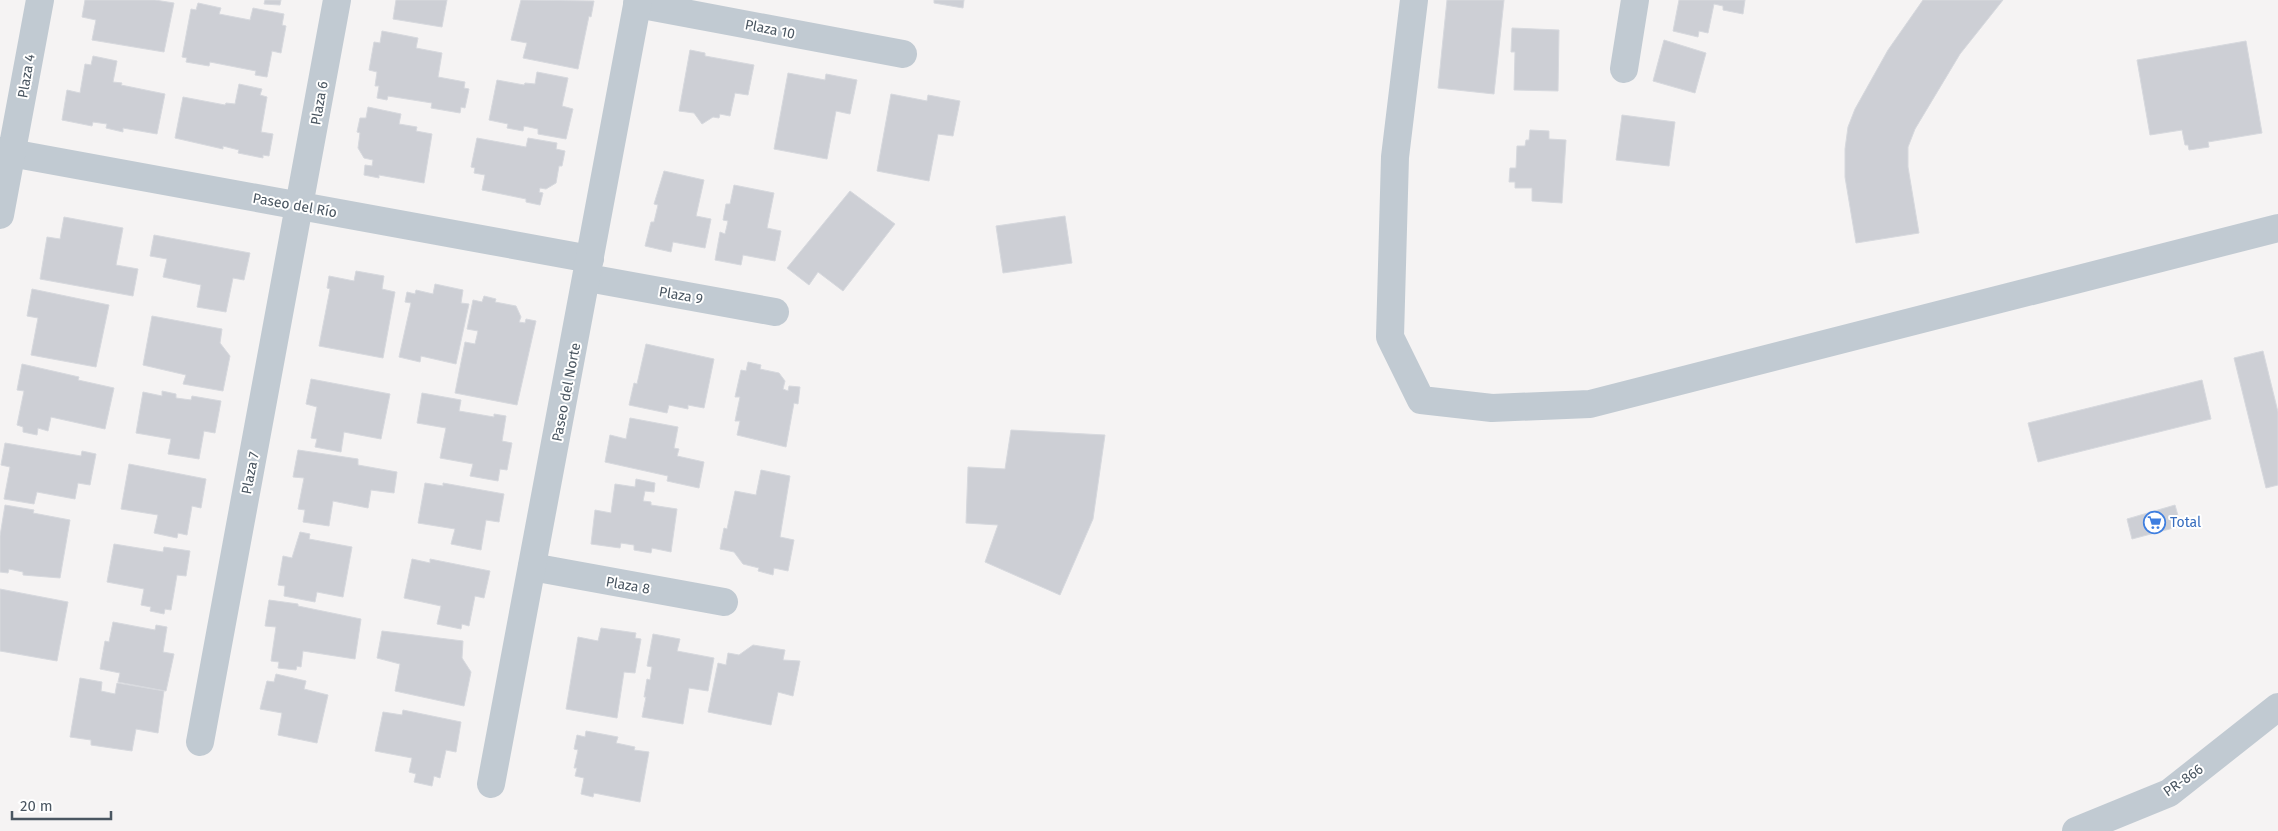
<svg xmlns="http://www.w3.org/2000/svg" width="2278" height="831" viewBox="0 0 2278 831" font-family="'Fira Sans',sans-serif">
	<rect width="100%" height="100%" fill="#f5f3f3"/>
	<g fill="#cdcfd5" stroke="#d7d9de">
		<path d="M85,0h70l19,3 -10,49 -72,-12 4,-20 -14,-3z"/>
		<path d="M265,0h16l-1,5 -16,-1z"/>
		<path d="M396,0h51l-5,27 -49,-8z"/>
		<path d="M521,0l73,1 -3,16 -2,-1 -11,53 -55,-11 4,-15 -16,-3z"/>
		<path d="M934,0h30l-1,8 -29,-5z"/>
		<path d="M1447,0h57l-10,94 -56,-6z"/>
		<path d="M1679,0h66l-2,14 -20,-4v-4l-9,-2 -6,29 -9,-2 -1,6 -25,-6z"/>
		<path d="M1923,0h80l-43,54 -45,75 -7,18v20l11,66 -63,10 -11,-66v-28l3,-22 7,-18 33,-59z"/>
		<path d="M198,3l23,5 -2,6 31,6 3,-12 31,6 -2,11 4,1 -5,27 -9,-2 -5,26 -12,-2 1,-4 -46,-9 -1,4 -23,-4 1,-4 -5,-1 9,-48 5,1z"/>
		<path d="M1512,28l47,2 -1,61 -44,-1 1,-38h-4z"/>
		<path d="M382,31l36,7 -2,10 26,5 -4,24 27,5 -1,6 5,1 -4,19 -4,-1 -1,6 -29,-5 1,-5 -44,-7 -1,4 -10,-2 2,-12h-4l2,-14 -8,-2 5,-28 6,1z"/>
		<path d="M1664,40l42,13 -11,40 -42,-12z"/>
		<path d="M2246,41l16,92 -54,9 1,5 -20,3 -1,-5h-3l-3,-15 -32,5 -13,-75z"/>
		<path d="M690,50l15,3v3l49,9 -6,30 -13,-2 -5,23 -10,-2 -1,4 -6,-1 -11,7 -8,-11 -15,-2z"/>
		<path d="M93,56l24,5 -4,21 9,1 -1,2 44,9 -8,40 -34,-6v4l-17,-4 1,-4 -14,-2 -1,4 -30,-6 5,-30 13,3 5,-29 6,1z"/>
		<path d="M537,72l31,6 -6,28 11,3 -7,30 -28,-5v-5l-14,-3 -1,5 -16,-3 1,-4 -19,-4 8,-40 27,5 1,-2 10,1z"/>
		<path d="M788,73l37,7 1,-6 31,6 -7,34 -14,-3 -9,48 -53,-10z"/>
		<path d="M239,84l23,5 -2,6 7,2 -6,35 12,2 -4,22 -6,-1v3l-25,-5 1,-3 -16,-4v3l-48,-11 8,-41 42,8 1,-2 9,1z"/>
		<path d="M891,94l36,7 1,-6 32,6 -7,35 -15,-2 -9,47 -52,-10z"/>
		<path d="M368,107l33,7 -2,10 18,3 -1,4 16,3 -8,49 -45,-8v3l-15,-3 1,-10 7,1 1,-6 -9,-2 -6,-10 2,-15 -3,-1 3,-14h6z"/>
		<path d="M1622,115l53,7 -6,44 -53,-6z"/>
		<path d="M1530,130l19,1v8l17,1 -4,63 -30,-2v-13h-17v-6h-6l1,-14h6l1,-22h8l1,-6h3z"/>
		<path d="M477,138l49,9 2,-9 29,5 -1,6 9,2 -3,15h-3l-3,17 -10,6 -6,-1 -1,4 4,1 -3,12 -14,-3v-3l-44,-9 3,-15 -11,-2 1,-5 -4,-1z"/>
		<path d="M664,171l40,9 -8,36 15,3 -6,29 -32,-6 -2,10 -26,-6 6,-24h3l4,-17 -4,-1z"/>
		<path d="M734,185l40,8 -7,35 14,3 -6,30 -32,-6 -2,10 -26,-5 5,-28 5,2 3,-13 -5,-1 3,-16h4z"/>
		<path d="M850,191l45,33 -52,67 -25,-19 -9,13 -22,-17z"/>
		<path d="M1065,216l7,47 -69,10 -7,-47z"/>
		<path d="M64,217l59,11 -7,37 22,4 -5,27 -93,-17 7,-42 13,2z"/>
		<path d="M154,235l96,18 -6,27 -11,-2 -7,34 -29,-5 4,-22 -38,-8 4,-18 -17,-3z"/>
		<path d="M356,271l28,5 -2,13 13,3 -12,66 -64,-12 11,-57 -3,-1 2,-12 25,5z"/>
		<path d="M435,284l28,6 -2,13 8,1 -13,60 -35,-8 -1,6 -21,-5 12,-54 -6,-1 2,-10 8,2 1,-4 17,4z"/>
		<path d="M32,289l77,16 -13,62 -65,-12 7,-37 -11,-2z"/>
		<path d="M484,296l12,3 -1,3 21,4 5,11 -2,5 6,1 1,-4 10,2 -19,84 -62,-12 10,-51 10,2 3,-13 -11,-2 6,-29 9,2z"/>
		<path d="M152,316l70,13 -2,14 10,13 -7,35 -40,-7 3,-9 -43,-10z"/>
		<path d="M646,344l68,15 -10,49 -16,-3v4l-19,-4 -2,8 -38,-8 5,-22 3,1z"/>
		<path d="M2263,351l15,61v73l-12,3 -32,-130z"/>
		<path d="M748,362l13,3 -1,4 19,4 6,8 -2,8 5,2 1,-5 11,1 -2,17 -4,-1 -8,44 -49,-12 3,-14h-5l5,-24h-5l6,-27 5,1z"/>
		<path d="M22,364l57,13 -1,3 36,8 -9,41 -54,-12 -3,14 -10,-3 -1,7 -14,-3v-5l-6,-2 7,-34 -7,-1z"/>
		<path d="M311,379l79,15 -9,45 -37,-7 -3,20 -26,-5 2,-8 -6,-1 6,-31 -11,-3z"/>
		<path d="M2202,380l9,39 -173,43 -10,-39z"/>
		<path d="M162,391l14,3v4l15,2 1,-4 29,5 -6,32 -11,-2 -5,28 -31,-5 3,-15 -35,-6 7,-41 19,4z"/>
		<path d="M422,393l39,7 -2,11 35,6v-3l12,2 -4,25 10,2 -5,27 -7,-1 -2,12 -28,-5 3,-12 -33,-6 6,-30 -29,-5z"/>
		<path d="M630,418l48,9 -4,21 5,1 -2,7 27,6 -5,26 -32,-7 1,-5 -63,-14 5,-27 16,4z"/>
		<path d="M1011,430l94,5 -12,84 -33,76 -75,-33 13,-37 -32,-2 2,-56 37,2z"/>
		<path d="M5,443l76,13 1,-5 14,3 -6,31 -12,-2 -3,16 -38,-7 -3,12 -30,-5 6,-32 -9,-2z"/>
		<path d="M298,450l60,9v6l39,7 -3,21 -23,-3 -3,18 -35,-7 -4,25 -26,-4 2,-12 -7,-1 6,-31 -11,-1z"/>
		<path d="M129,464l77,15 -5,29 -9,-2 -5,29 -9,-2 -1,5 -23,-5 4,-18 -37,-6z"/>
		<path d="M761,470l29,6 -10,61 14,3 -6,31 -14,-3 -1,7 -15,-4 1,-3 -16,-4 -9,-12 -14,-3 4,-21 3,1 8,-38 21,4z"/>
		<path d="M636,479l19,4 -1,9 -9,-1 -2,10 8,1v3l26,4 -6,43 -19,-4 -1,5 -17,-3v-5l-13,-2 -1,5 -29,-4 4,-34 16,3 4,-29 20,3z"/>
		<path d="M425,483l18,3v-3l61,11 -5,28 -13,-2 -5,30 -30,-6 4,-15 -37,-6z"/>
		<path d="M5,505l29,5 -1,3 37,7 -10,58 -37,-3v-3l-14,-3 -1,4 -8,-1v-36z"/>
		<path d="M2175,505l6,21 -49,13 -5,-20z"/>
		<path d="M300,532l10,2 -1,5 43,8 -9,50 -26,-5 -2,10 -31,-6 1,-10 -7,-1 5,-29 9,2z"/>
		<path d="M114,544l49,8 1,-5 26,4 -4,25 -9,-1 -6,35 -6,-1 -1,5 -14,-3 1,-4 -10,-2 3,-16 -37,-7z"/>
		<path d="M412,559l18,4v-4l60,12 -6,27 -9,-2 -6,30 -7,-2 -1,5 -24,-5 4,-18 -37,-8z"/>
		<path d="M0,589l68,13 -11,59 -57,-10z"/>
		<path d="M269,600l29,4v2l63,13 -6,40 -52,-8 -2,16 -4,-1 -1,4 -18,-2 1,-6 -8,-1 5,-34 -11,-1z"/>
		<path d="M113,622l42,8 1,-5 11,2 -4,25 11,2 -8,37 -48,-9 2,-9 -20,-4 5,-28 4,1z"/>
		<path d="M601,628l35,5 -1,5 6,1 -6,34 -11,-1 -7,46 -51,-9 12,-72 20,4z"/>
		<path d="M382,631l81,10 -1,17 9,14 -7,34 -69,-15 5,-27 -23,-6z"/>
		<path d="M653,634l27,5 -3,12 37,7 -6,33 -19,-3 -6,36 -41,-7 4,-20h-2l3,-18 3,1 2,-13 -5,-1z"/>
		<path d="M753,645l32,5 -2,10 17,1 -7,35 -15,-4 -7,33 -63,-13 10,-49 8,2 2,-12 11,2z"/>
		<path d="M276,674l30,7 -2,8 24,6 -11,48 -39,-8 4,-22 -22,-4 7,-28 7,1z"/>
		<path d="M80,678l22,4 -1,9 14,3 2,-11 47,8 -6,42 -22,-4 -4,22 -41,-6v-5l-21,-3z"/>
		<path d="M403,710l58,12 -5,30 -10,-2 -6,28 -6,-2 -2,10 -18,-4 2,-8 -7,-2 3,-14 -37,-7 8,-39 19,3z"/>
		<path d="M586,731l32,6 -2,6 19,4 -1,3 15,2 -9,50 -46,-9 -1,4 -12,-3 3,-16 -9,-2 2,-8h-3l4,-18 -4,-1 3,-14 8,2z"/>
	</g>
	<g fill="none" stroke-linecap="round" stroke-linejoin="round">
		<g stroke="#c1cad2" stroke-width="28">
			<path d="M1414,0l-19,157 -5,180 31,63 71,8 98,-4 688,-176"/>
			<path d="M637,4l266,50"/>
			<path d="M1624,69l11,-69"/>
			<path d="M0,151l590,108"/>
			<path d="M0,215l40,-215"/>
			<path d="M588,278l187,34"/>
			<path d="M532,567l192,35"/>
			<path d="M200,742l137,-742"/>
			<path d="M491,784l147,-784"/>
		</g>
		<path stroke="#c1cad2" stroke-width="28" d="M2076,831l93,-38 109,-86"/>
	</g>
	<defs>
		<symbol id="supermarket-ring" viewBox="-11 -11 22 22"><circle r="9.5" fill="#fff" stroke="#3f7fe0" stroke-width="1.5"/><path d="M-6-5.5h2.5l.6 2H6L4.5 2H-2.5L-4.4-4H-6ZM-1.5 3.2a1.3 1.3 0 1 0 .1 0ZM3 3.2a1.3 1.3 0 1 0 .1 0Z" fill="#3f7fe0"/></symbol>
	</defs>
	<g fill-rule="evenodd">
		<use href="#supermarket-ring" x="2142" y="510" width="25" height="25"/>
	</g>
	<g text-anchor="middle" stroke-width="4" stroke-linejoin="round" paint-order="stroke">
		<g font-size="14" fill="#4a5661" stroke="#fff">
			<text transform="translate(770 29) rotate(11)" y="5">Plaza 10</text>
			<text transform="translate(26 76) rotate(-80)" y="5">Plaza 4</text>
			<text transform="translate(319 103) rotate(-80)" y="5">Plaza 6</text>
			<text transform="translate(295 205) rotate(10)" y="5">Paseo del Río</text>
			<text transform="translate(681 295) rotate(10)" y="5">Plaza 9</text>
			<text transform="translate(566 392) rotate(-79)" y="5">Paseo del Norte</text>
			<text transform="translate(250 473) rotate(-79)" y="5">Plaza 7</text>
			<text transform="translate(628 585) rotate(10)" y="5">Plaza 8</text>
			<text transform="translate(2183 780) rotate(-35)" y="5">PR-866</text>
		</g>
		<g font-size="14" fill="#366cbe" stroke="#fff" text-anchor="start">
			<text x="2170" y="527">Total</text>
		</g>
	</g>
	<path d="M12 811v8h99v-8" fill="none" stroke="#4a5661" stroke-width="2.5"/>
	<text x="20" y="811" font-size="15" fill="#4a5661" stroke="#ffffff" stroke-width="4" paint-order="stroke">20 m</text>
</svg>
